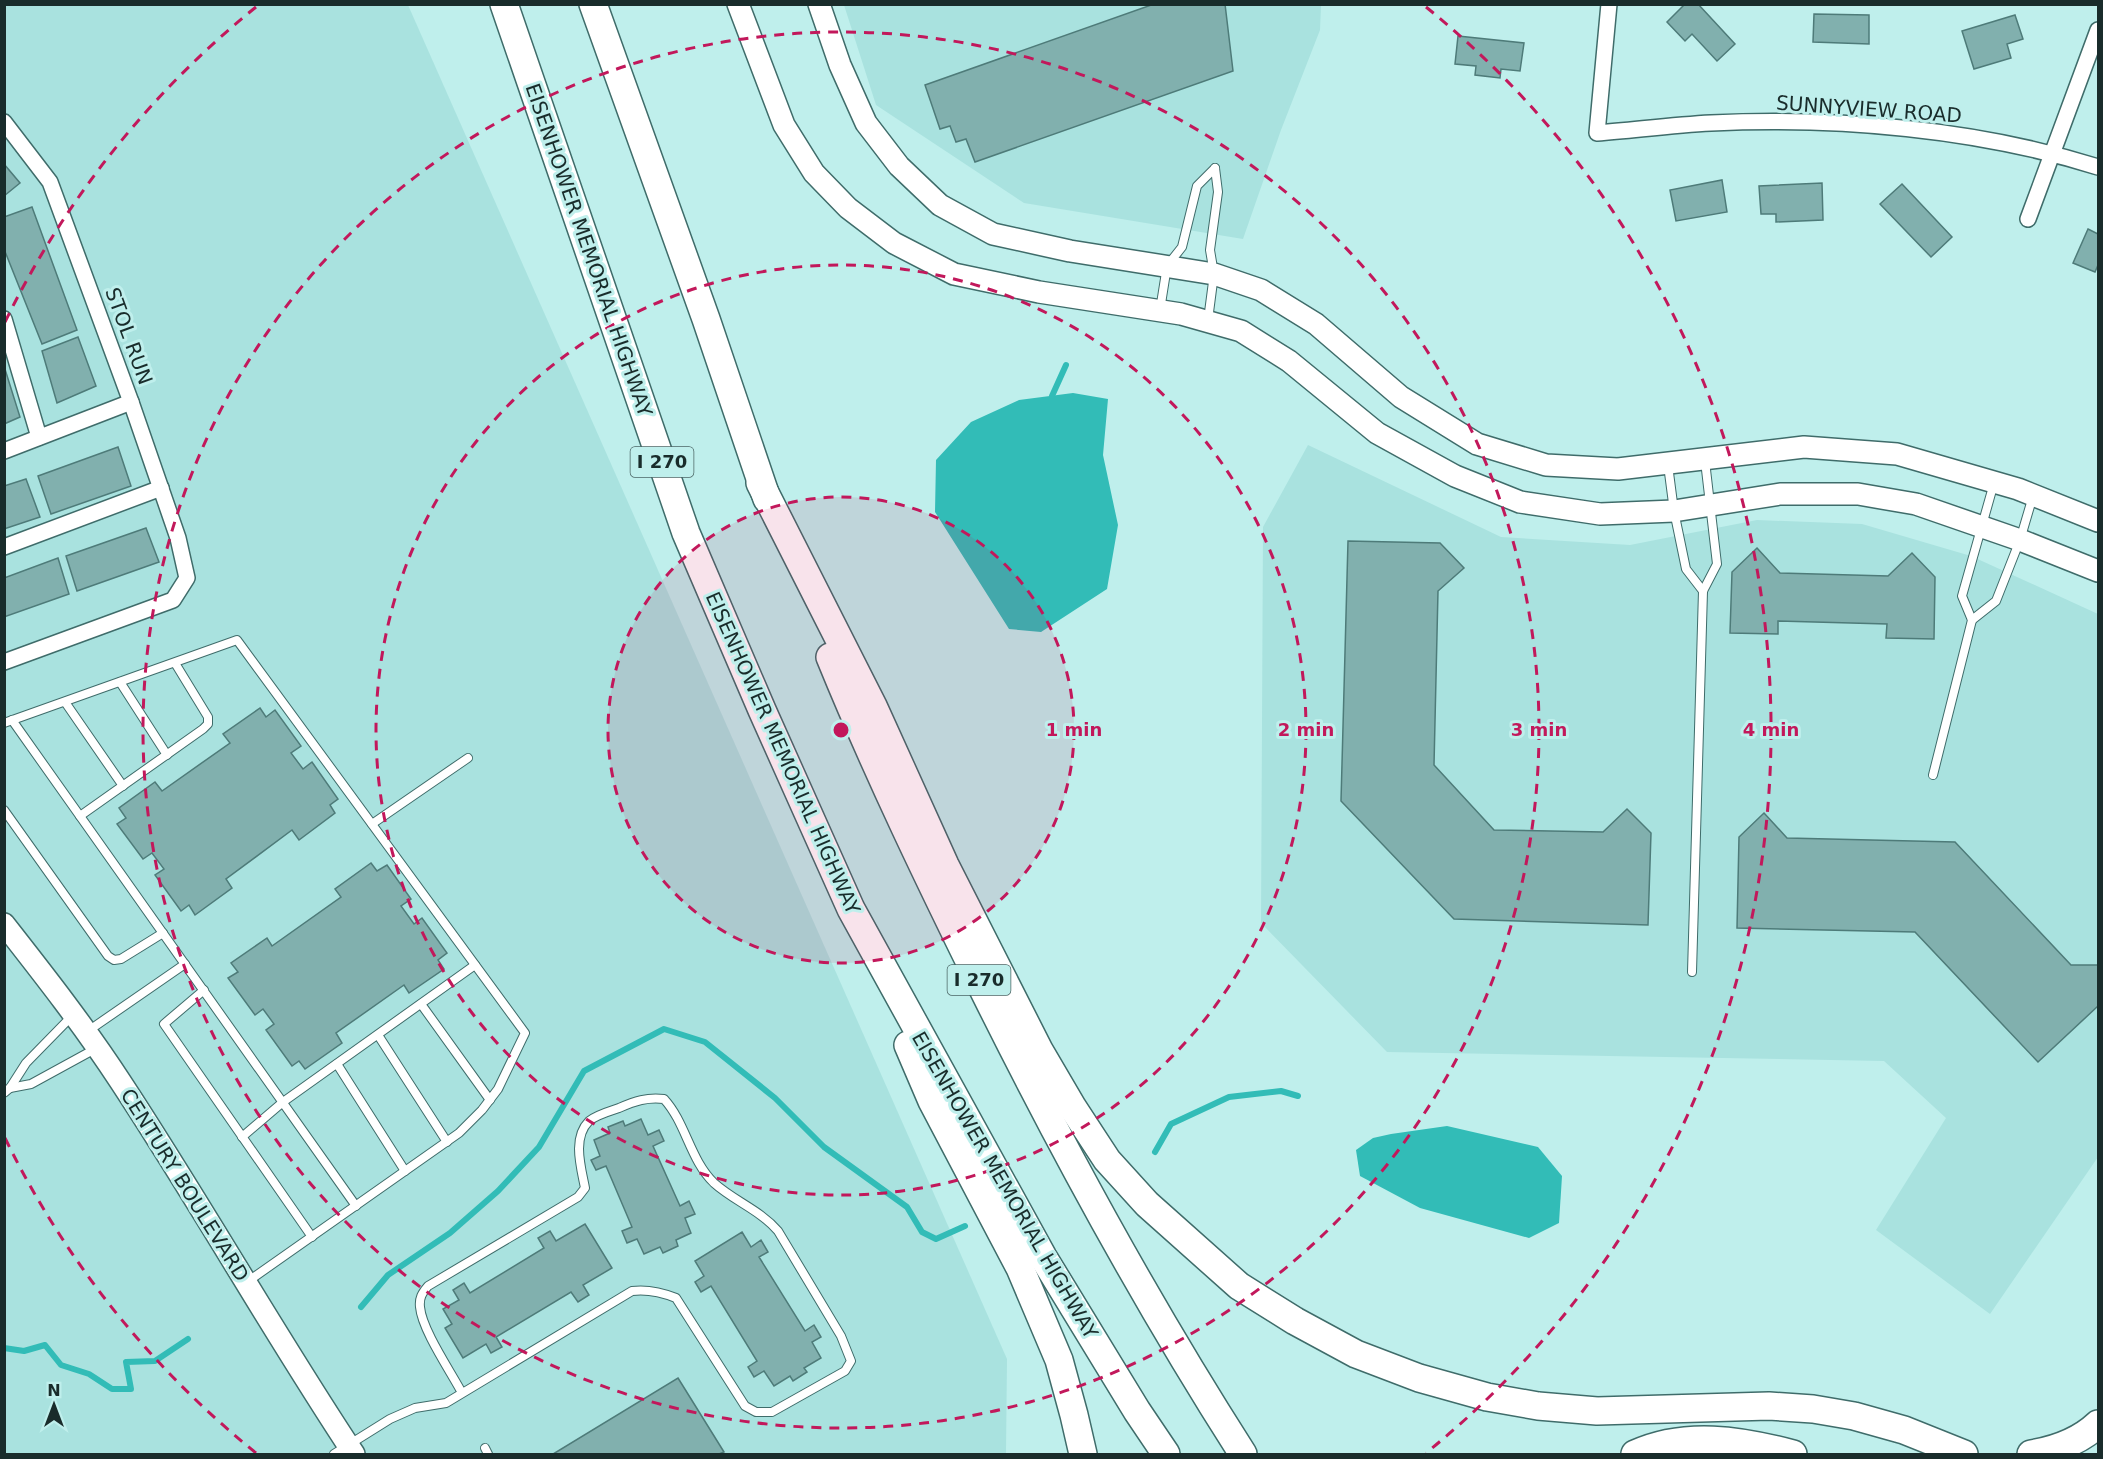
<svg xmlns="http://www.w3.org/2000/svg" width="2103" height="1459" viewBox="0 0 2103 1459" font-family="'DejaVu Sans',sans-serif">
	<rect width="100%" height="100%" fill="#bfefec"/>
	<g fill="#a9e2df">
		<path d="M5,5h403l599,1354 -1,95h-1001z"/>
		<path d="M844,5h477l-1,25 -39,100 -38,109 -219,-36 -148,-98z"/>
		<path d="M1308,445l193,92 129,8 127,-25 105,4 109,32 127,58v543l-108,157 -114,-84 70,-112 -62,-57 -497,-9 -126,-129 2,-396z"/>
	</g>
	<g fill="#32bcb7">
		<path d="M1073,393l35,6 -5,56 15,70 -11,64 -66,43 -32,-3 -74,-117 1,-52 35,-38 48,-22z"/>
		<path d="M1447,1126l91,21 24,29 -3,47 -30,15 -109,-30 -60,-32 -4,-26 17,-12 18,-4z"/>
	</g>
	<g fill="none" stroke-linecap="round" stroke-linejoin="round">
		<g stroke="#32bcb7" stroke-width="6">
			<path d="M1052,396l14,-31"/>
			<path d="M1155,1152l16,-28 58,-27 52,-6 17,5"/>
			<path d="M361,1307l27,-32 62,-42 48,-42 41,-44 45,-76 80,-42 41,13 70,56 49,49 83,60 15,25 14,7 29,-13"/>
			<path d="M4,1348l20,3 21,-6 16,20 28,9 23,15h19l-5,-27 29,-1 33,-22"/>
		</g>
	</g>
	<g fill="#81b0ae" stroke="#4e7b79" stroke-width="1.5">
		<path d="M1154,4h71l8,67 -258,91 -9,-23 -10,3 -6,-16 -10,3 -15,-44z"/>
		<path d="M1685,4h13l37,40 -18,17 -25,-27 -7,7 -18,-19z"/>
		<path d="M1814,14l55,1v29l-56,-2z"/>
		<path d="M2015,15l8,24 -16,5 4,14 -37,11 -12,-38z"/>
		<path d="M1458,36l66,7 -4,28 -19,-2 -1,9 -25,-3 1,-9 -21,-2z"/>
		<path d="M4,164l16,19 -16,13z"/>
		<path d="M1722,180l5,32 -51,9 -6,-31z"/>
		<path d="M1822,183l1,37 -47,2v-8h-15l-2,-28z"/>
		<path d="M1902,184l50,53 -21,20 -51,-53z"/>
		<path d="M32,207l45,123 -35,14 -38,-95v-32z"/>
		<path d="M2088,229l10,5v31l-3,7 -22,-9z"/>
		<path d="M78,337l18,49 -39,17 -15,-52z"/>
		<path d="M4,366l16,51 -16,7z"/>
		<path d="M118,447l13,39 -80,28 -13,-38z"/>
		<path d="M26,479l14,38 -36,12v-43z"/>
		<path d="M146,528l13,34 -82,29 -11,-35z"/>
		<path d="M1348,541l92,2 24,25 -26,23 -4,174 60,65 109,2 24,-23 24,24 -3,92 -194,-6 -113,-118z"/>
		<path d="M1757,548l23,25 108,3 24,-23 23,24 -1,62 -48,-1 1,-14 -109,-3v13l-48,-1 2,-61z"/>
		<path d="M58,558l11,36 -65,23v-39z"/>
		<path d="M260,708l6,9 9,-7 26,36 -10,7 12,16 9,-7 26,37 -8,6 5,8 -36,27 -7,-10 -66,49 6,9 -37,27 -6,-10 -8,6 -26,-36 9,-6 -12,-16 -9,6 -26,-35 9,-6 -7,-10 36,-26 7,9 68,-48 -7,-9z"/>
		<path d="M1764,813l23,25 168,4 116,123h27v41l-60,56 -123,-130 -178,-4 2,-91z"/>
		<path d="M371,863l6,8 10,-6 24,34 -10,7 13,18 8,-6 25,35 -9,7 6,9 -35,24 -5,-8 -68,48 6,10 -37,26 -6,-8 -7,5 -26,-36 8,-6 -11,-15 -8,6 -27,-37 10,-6 -7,-9 36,-25 5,8 69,-49 -6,-8z"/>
		<path d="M641,1119l7,16 11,-5 5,11 -11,5 27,60 9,-5 6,13 -10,4 6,15 -15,7 2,6 -15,7 -3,-6 -16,7 -7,-15 -10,4 -5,-12 10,-4 -26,-61 -10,4 -5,-10 9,-4 -6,-16 16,-7 -2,-6 15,-6 2,5z"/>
		<path d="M585,1224l27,44 -29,17 6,10 -11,7 -7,-10 -75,45 6,10 -11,6 -5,-9 -23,14 -18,-30 7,-4 -9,-15 16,-9 -6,-10 11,-7 6,10 74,-45 -6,-10 12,-7 6,10z"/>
		<path d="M742,1232l9,15 10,-7 7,12 -9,5 46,74 9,-6 7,12 -9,5 9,16 -17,10 3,4 -14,9 -3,-5 -16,10 -10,-15 -10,6 -6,-10 9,-6 -46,-75 -10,6 -6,-10 9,-6 -9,-15z"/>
		<path d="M678,1378l46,74 -5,2h-166z"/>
	</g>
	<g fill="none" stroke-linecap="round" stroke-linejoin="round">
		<defs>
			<g id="lane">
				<path d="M1160,310l7,-44 15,-19 15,-61 18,-18"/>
				<path d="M1208,320l6,-46 -4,-24 8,-58 -3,-24"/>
				<path d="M1668,465l6,46 12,58 17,22"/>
				<path d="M1972,620l24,-19 24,-61 13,-44"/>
				<path d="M120,682l47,73"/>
				<path d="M65,702l58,84"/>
				<path d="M12,720l344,486"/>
				<path d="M4,723l233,-83 288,393 -27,56 -16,21 -23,23 -212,149"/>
				<path d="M1933,775l39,-155 -10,-24 32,-113"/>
				<path d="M4,810l104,146 6,4 7,-1 42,-26"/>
				<path d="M80,816l123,-87 5,-5v-7l-33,-54"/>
				<path d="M372,824l96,-66"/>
				<path d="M1692,972l11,-381 14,-27 -12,-103"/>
				<path d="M204,990l-40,34 148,213"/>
				<path d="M421,1004l69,96"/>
				<path d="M88,1031l97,-67"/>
				<path d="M378,1035l69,107"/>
				<path d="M337,1064l68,107"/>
				<path d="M10,1088l21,-4 64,-35"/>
				<path d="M4,1093l6,-5 16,-25 46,-47"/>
				<path d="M242,1137l41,-35 192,-137"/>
				<path d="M485,1448l3,6"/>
				<path d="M334,1454l56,-35 25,-11 31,-5 186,-112c16,-2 29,1 44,7l69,108 11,6h16l73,-41 6,-10 -10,-25 -63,-105c-18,-21 -44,-30 -64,-48 -24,-23 -28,-60 -50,-84 -17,-2 -29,2 -45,9 -9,3 -23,7 -30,13 -17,17 -8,46 -4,67l-7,9 -150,89c-6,7 -9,12 -8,21 2,23 31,65 42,86"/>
			</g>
			<g id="street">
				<path d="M1609,4l-12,129c38,-3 76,-8 114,-10 127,-6 266,6 387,44"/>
				<path d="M4,122l46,60 81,220 47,136 9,40 -14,22 -169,62"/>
				<path d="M2028,219l70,-189"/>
				<path d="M4,319l35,118"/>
				<path d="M4,451l127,-49"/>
				<path d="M4,547l157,-59"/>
			</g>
			<g id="secondary">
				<path d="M738,4l46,121 30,48 34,35 46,35 60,31 85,18 142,22 60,17 48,30 88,72 78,43 65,26 80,12 74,-3 106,-17h78l58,10 104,36 78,31"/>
				<path d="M819,4l21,61 26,58 33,43 41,39 53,29 77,17 144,23 47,16 55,34 85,73 76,47 69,21 72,4 186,-22 93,7 121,35 80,32"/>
				<path d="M4,924c40,51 80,102 116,157 81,123 153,251 234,373"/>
			</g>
			<g id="highway">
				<path d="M504,4l182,529 76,177 89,199 192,348 94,154 29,43"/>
				<path d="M593,4l113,315 61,180"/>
				<path d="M760,483l113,223 72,159 94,185 34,58 34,52 40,44 92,82 56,35 61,33 63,24 68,19 51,9 59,5 172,-5 44,3 41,7 50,14 60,24"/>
				<path d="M830,657c47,115 101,227 156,338 78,157 162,311 257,459"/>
				<path d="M908,1045l24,56 88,167 39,92 15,55 9,39"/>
				<path d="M1635,1454c50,-23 106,-14 158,0"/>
				<path d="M2031,1454c24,-4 49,-13 67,-30"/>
			</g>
		</defs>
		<use href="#lane" stroke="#3f6c6a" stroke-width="10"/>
		<use href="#street" stroke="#3f6c6a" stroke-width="18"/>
		<use href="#secondary" stroke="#3f6c6a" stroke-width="24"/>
		<use href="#highway" stroke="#3f6c6a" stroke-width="30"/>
		<use href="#lane" stroke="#fff" stroke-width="8"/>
		<use href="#street" stroke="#fff" stroke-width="15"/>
		<use href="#secondary" stroke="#fff" stroke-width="21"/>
		<use href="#highway" stroke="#fff" stroke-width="27"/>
	</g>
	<circle cx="841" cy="730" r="233" fill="#c2185b" fill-opacity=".12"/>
	<g fill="none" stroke="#c2185b" stroke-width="3" stroke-dasharray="10 8">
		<circle cx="841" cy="730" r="233"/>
		<circle cx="841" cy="730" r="465"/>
		<circle cx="841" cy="730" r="698"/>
		<path d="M256 1453A930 930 0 0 1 5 1138M5 322A930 930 0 0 1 256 7M1426 7A930 930 0 0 1 1426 1453"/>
	</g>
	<g text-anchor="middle" stroke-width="6" stroke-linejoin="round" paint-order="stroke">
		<g fill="#bfefec" stroke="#4b6665" stroke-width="1.5">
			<rect x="630.5" y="447" width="63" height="30" rx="4.5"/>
			<rect x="947.5" y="965" width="63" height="30" rx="4.5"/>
		</g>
		<g font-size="18" font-weight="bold" fill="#192c2b">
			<text x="662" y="468">I 270</text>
			<text x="979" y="986">I 270</text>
		</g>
		<g font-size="20" fill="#192c2b" stroke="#bfefec">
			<text transform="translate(1869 109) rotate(4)" y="7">SUNNYVIEW ROAD</text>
			<text transform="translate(589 250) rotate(71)" y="7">EISENHOWER MEMORIAL HIGHWAY</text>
			<text transform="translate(129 336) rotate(70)" y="7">STOL RUN</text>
			<text transform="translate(783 753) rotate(66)" y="7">EISENHOWER MEMORIAL HIGHWAY</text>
			<text transform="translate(185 1185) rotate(58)" y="7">CENTURY BOULEVARD</text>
			<text transform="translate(1005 1185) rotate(60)" y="7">EISENHOWER MEMORIAL HIGHWAY</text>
		</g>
	</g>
	<circle cx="841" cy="730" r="9" fill="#c2185b" stroke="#bfefec" stroke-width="3"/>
	<g font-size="18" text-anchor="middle" font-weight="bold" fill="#c2185b" stroke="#bfefec" stroke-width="6" stroke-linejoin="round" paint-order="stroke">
		<text x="1074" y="736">1 min</text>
		<text x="1306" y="736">2 min</text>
		<text x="1539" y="736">3 min</text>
		<text x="1771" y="736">4 min</text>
	</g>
	<rect width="2103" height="1459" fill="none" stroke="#192c2b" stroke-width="12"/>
	<g transform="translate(54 1405)" stroke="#bfefec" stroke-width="4.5" paint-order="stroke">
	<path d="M0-4.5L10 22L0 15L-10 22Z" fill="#192c2b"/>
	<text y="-9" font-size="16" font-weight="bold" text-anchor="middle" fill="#192c2b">N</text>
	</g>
</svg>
